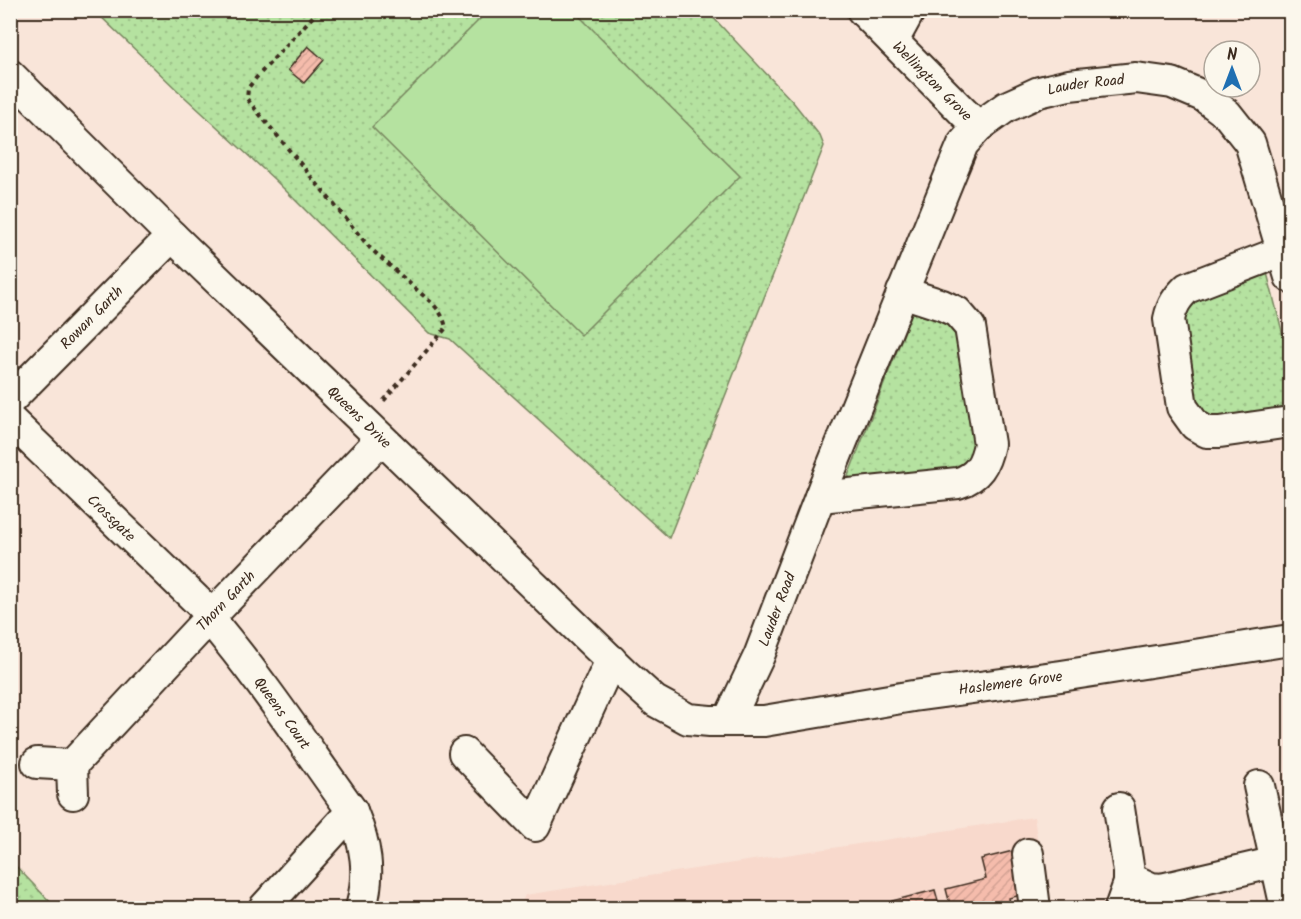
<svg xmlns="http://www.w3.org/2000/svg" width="1301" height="919" viewBox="0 0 1301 919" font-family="Kalam,sans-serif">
	<defs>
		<pattern id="grass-dots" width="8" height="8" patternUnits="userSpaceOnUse" patternTransform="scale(1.5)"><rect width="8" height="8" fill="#b5e2a0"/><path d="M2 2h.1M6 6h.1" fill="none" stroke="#9dc289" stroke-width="1.8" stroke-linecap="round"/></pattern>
		<pattern id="building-hatch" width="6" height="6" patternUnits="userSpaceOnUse" patternTransform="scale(1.5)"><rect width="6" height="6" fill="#f5bcac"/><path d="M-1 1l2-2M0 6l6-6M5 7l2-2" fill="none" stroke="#d3a294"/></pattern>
	</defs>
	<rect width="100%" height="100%" fill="#f9e5d9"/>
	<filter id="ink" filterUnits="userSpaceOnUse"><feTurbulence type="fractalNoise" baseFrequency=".0167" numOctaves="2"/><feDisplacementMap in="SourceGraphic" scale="12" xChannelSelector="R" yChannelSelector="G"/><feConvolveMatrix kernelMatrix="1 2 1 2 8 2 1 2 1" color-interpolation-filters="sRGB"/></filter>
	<g filter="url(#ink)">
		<path fill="#f8d9cc" d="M1034,817l14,91h-529l6,-13z"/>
		<g fill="url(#grass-dots)" stroke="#78865f" stroke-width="1.5">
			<path d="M95,11h612l86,91 27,34 4,10 -155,392 -219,-199 -21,-6 -154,-153 -99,-91z"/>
			<path d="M1266,269l24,93v52l-92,5 -22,-101 12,-23z"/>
			<path d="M924,309l34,21 22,108 -20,34 -104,12 -8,-8 65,-166z"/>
			<path d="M11,861l45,47h-45z"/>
		</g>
		<path fill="#b5e2a0" stroke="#78865f" stroke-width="1.5" d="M488,11h86l166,165 -159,159 -209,-208z"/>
		<g fill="url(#building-hatch)" stroke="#3b2a1e" stroke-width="1.5">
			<path d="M308,46l16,14 -20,23 -16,-13z"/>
			<path d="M1017,850l12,43 -20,5 2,10h-60l-5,-19 40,-10 -5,-20z"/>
			<path d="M935,890l5,18h-46l-2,-7z"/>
		</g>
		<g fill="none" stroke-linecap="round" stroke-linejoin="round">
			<defs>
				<g id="minor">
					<path id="s1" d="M862,10l116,117"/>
					<path d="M893,41l17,-31"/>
					<path id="s2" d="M10,75l162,161 451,436 32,29 33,18 22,2h54l149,-25 148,-20 229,-36"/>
					<path d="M1283,251l-96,37c-10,10 -15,17 -18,31l13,88 13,18 12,7h13l70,-10"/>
					<path id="s3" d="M10,400l162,-164"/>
					<path id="s4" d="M10,420l202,195"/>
					<path d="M820,497l138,-14c20,-6 27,-19 31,-39l-19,-117 -13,-15 -15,-7 -40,-13"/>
					<path id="s5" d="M209,618c52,61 96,128 143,193 14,34 19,61 9,97"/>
					<path id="s6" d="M728,721l31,-65 65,-170 129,-318 10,-24 15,-17 28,-20 33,-15 30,-7 67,-7 36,5 31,13 24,18 23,29 40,134"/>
					<path d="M464,753l71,73 76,-166"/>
					<path d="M37,763l35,2 1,29"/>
					<path id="s7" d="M72,765l140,-150 169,-176"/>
					<path d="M1259,786l27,122"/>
					<path d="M1119,808l10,64v11l-9,25"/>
					<path d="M1028,854l7,54"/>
					<path d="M1129,878l22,10 10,1 115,-27"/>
					<path d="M264,908l88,-97"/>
				</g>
			</defs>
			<use href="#minor" stroke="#3b2a1e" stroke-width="34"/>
			<path stroke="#3b2a1e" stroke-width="4" stroke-dasharray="4.5 4.5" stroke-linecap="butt" d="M319,10l-63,68 -8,10 -1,11 123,149 64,57c6,7 10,13 12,23l-65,76"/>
			<use href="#minor" stroke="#fbf7ec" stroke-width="30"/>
		</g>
	</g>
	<g text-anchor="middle" stroke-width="4.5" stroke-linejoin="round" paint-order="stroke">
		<g font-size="15" fill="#3b2a1e" stroke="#fbf7ec">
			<text dy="5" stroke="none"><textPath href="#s1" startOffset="100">Wellington Grove</textPath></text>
			<text dy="5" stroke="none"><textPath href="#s6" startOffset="764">Lauder Road</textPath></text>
			<text dy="5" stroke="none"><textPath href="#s3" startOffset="116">Rowan Garth</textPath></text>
			<text dy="5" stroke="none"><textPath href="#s2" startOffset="489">Queens Drive</textPath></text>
			<text dy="5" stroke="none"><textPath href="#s4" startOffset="141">Crossgate</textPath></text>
			<text dy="5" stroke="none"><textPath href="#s7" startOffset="225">Thorn Garth</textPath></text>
			<text dy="5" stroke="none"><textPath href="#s6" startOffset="122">Lauder Road</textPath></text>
			<text dy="5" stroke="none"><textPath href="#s2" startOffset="1262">Haslemere Grove</textPath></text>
			<text dy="5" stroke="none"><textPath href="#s5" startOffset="120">Queens Court</textPath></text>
		</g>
	</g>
	<rect width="1301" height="919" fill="none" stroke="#fbf7ec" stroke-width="36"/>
	<rect x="18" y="18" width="1265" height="883" fill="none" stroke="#3b2a1e" stroke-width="2" filter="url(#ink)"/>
	<g transform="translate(1232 69)"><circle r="28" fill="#fbf7ec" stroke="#aea59a" stroke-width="1.5"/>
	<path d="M0-4.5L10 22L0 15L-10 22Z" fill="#1f6fb2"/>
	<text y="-9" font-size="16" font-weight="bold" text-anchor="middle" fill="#3b2a1e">N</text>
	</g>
</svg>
